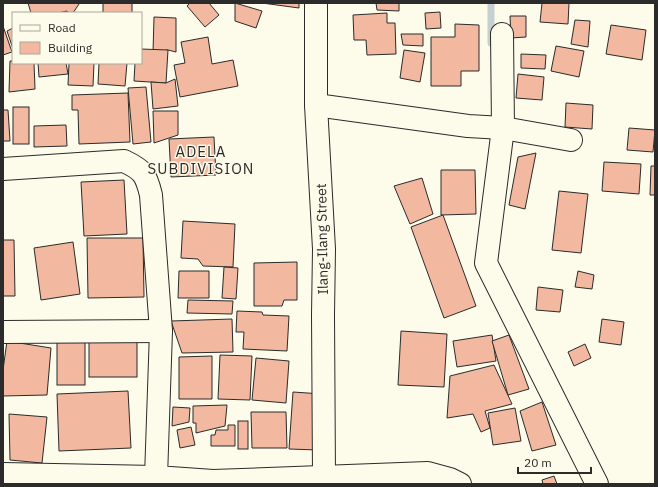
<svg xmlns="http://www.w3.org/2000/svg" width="658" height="487" viewBox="0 0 658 487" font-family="'IBM Plex Sans',sans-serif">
	<rect width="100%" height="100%" fill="#fdfbea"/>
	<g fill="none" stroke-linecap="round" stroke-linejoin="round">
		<path stroke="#c7d0d0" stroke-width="7" d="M491,3v40"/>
	</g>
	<g fill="#f2b8a0" stroke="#2b2b2b">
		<path d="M28,3h51v1l-6,9h-5l-1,-2 -9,2h-27z"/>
		<rect x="103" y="3" width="29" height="10"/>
		<path d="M190,3h19l10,12 -14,12 -18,-21z"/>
		<path d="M235,3l27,8 -6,17 -21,-7z"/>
		<path d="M262,3h37v5z"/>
		<path d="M376,3h23v8l-22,-1z"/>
		<path d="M542,3h27l-1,21 -28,-2z"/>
		<path d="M440,12l1,16 -15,1 -1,-16z"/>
		<path d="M387,13v10h8l1,31 -29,1 -1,-15h-12l-1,-25z"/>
		<path d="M510,16h16v21l-15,1z"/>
		<path d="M154,17l22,1v34l-8,-2 -15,2z"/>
		<path d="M575,20l15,1 -2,26 -17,-3z"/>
		<path d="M455,24l24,1v46h-18v15h-30v-49h24z"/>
		<path d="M611,25l35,5 -4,30 -36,-6z"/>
		<path d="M3,26l9,26 -9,3z"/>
		<path d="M13,28v21l-6,-18z"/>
		<path d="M401,34h22v12l-20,-1z"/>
		<path d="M208,37l4,27 21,-4 5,26 -58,11 -6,-32 11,-2 -4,-21z"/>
		<path d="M556,46l28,5 -5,26 -28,-6z"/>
		<path d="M141,49l27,1 -2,33 -32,-2 1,-18h6z"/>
		<path d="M404,50l21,3 -5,29 -20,-4z"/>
		<path d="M521,54l25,1 -1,14 -24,-1z"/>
		<path d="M10,61h3v2h21l1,26 -26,3z"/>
		<path d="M38,63h28l2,11 -29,3z"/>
		<path d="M69,63h25l-1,23 -25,-1z"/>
		<path d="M99,63h28l-2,23 -27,-2z"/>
		<path d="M518,74l26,3 -2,23 -26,-2z"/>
		<path d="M175,79l3,27 -25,3 -2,-27 15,1z"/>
		<path d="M146,87l5,55 -18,2 -5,-56z"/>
		<path d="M128,93l2,49 -51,2 -1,-34h-6v-15z"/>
		<path d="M566,103l27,2 -1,24 -27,-2z"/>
		<rect x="13" y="107" width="16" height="37"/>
		<path d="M3,110h5l2,31h-7z"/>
		<path d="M153,111h25v24l-24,8z"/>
		<path d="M66,125l1,21 -33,1v-21z"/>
		<path d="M629,128l26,2 -2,22 -26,-2z"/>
		<path d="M214,137l2,38 -45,2 -2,-38z"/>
		<path d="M536,153l-11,56 -16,-4 9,-48z"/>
		<path d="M604,162l37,2 -2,30 -37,-3z"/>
		<path d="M651,166h4v29h-5z"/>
		<path d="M441,170h34l1,44 -35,1z"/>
		<path d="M422,178l11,36 -23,10 -16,-38z"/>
		<path d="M124,180l3,54 -43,2 -3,-54z"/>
		<path d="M559,191l29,3 -7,59 -29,-3z"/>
		<path d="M443,215l33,91 -32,12 -33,-91z"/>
		<path d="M183,221l52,3 -2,43 -30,-1 -5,-7 -17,-1z"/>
		<path d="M87,238h56l1,59 -56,1z"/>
		<path d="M3,240h11l1,56h-12z"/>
		<path d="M73,242l7,52 -39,6 -7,-52z"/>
		<path d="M297,262v38h-13l-2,6h-28v-43z"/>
		<path d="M224,267l14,1 -2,31 -14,-1z"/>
		<path d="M179,271h30v27h-31z"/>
		<path d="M578,271l16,4 -2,14 -17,-2z"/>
		<path d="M538,287l25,3 -3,22 -24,-2z"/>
		<path d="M188,300l45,1 -1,13 -45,-1z"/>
		<path d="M237,311l25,1 1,3 26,1 -2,35 -44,-2 1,-17h-8z"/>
		<path d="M232,319l1,33 -51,1 -11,-32z"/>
		<path d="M602,319l22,3 -3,23 -22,-3z"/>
		<path d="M401,331l46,3 -3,53 -46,-2z"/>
		<path d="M492,335l4,26 -39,6 -4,-26z"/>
		<path d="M509,335l20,54 -21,6 -16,-54z"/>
		<path d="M7,341l44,7 -4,47 -44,1v-26z"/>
		<rect x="89" y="341" width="48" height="36"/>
		<rect x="57" y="342" width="28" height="43"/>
		<path d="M585,344l6,14 -17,8 -6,-14z"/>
		<path d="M220,355l32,1 -2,44 -32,-1z"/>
		<path d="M212,356v43h-33v-42z"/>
		<path d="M256,358l33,3 -3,42 -34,-3z"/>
		<path d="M494,365l18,39 -27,7 5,17 -9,4 -8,-18 -26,4 3,-42z"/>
		<path d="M128,391l3,57 -72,3 -2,-57z"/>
		<path d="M293,392l29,2 -4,56 -29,-1z"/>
		<path d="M542,402l14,43 -24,6 -12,-40z"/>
		<path d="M227,405l-2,21 -29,7v-10h-3v-17z"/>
		<path d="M173,407l17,1 -1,14 -17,4z"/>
		<path d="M515,408l6,33 -28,4 -5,-32z"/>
		<path d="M251,412h35l1,36h-35z"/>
		<path d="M9,414l38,3 -5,46 -32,-3z"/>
		<rect x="238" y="421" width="10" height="28"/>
		<path d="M228,425h7v21h-24v-11h4l1,-5h12z"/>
		<path d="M191,427l4,18 -15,3 -3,-18z"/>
		<path d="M554,476l3,8h-14l-1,-4z"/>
	</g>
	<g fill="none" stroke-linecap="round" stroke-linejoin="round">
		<defs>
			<g id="minor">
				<path d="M316,3v102l8,144 -1,66 1,161"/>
				<path d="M502,34l1,94 -17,135 111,221"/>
				<path d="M316,105l152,21 35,2 68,12"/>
				<path d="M3,169l121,-8c19,9 22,13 27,34l10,136 -5,146 57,4 215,-8 22,6 10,5"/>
				<path d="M3,332l158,-1"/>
				<path d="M3,474l153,3"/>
			</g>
		</defs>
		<use href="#minor" stroke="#2b2b2b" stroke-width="24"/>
		<use href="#minor" stroke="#fdfbea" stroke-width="22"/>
	</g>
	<g text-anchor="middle" stroke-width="3" stroke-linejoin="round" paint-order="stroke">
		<g font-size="14" fill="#2b2b2b" stroke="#fdfbea">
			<text transform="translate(322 239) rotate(-91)" y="5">Ilang-Ilang Street</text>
		</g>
		<g font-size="15" letter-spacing="1" fill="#2b2b2b" stroke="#fdfbea">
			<text x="201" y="157">ADELA<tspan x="201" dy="17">SUBDIVISION</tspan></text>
		</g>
	</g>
	<rect width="658" height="487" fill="none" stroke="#2b2b2b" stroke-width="8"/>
	<rect x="12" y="12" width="130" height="52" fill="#fdfbea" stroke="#a9a89e"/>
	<rect x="20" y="25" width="20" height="6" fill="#fdfbea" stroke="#a9a89e"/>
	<text x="48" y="32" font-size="12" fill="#2b2b2b">Road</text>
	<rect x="20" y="42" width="20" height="12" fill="#f2b8a0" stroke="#a9a89e"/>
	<text x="48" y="52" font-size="12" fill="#2b2b2b">Building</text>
	<path d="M518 467v6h73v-6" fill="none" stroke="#2b2b2b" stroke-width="2"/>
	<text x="524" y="467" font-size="12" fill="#2b2b2b" stroke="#fdfbea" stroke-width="3" paint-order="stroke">20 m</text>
</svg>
